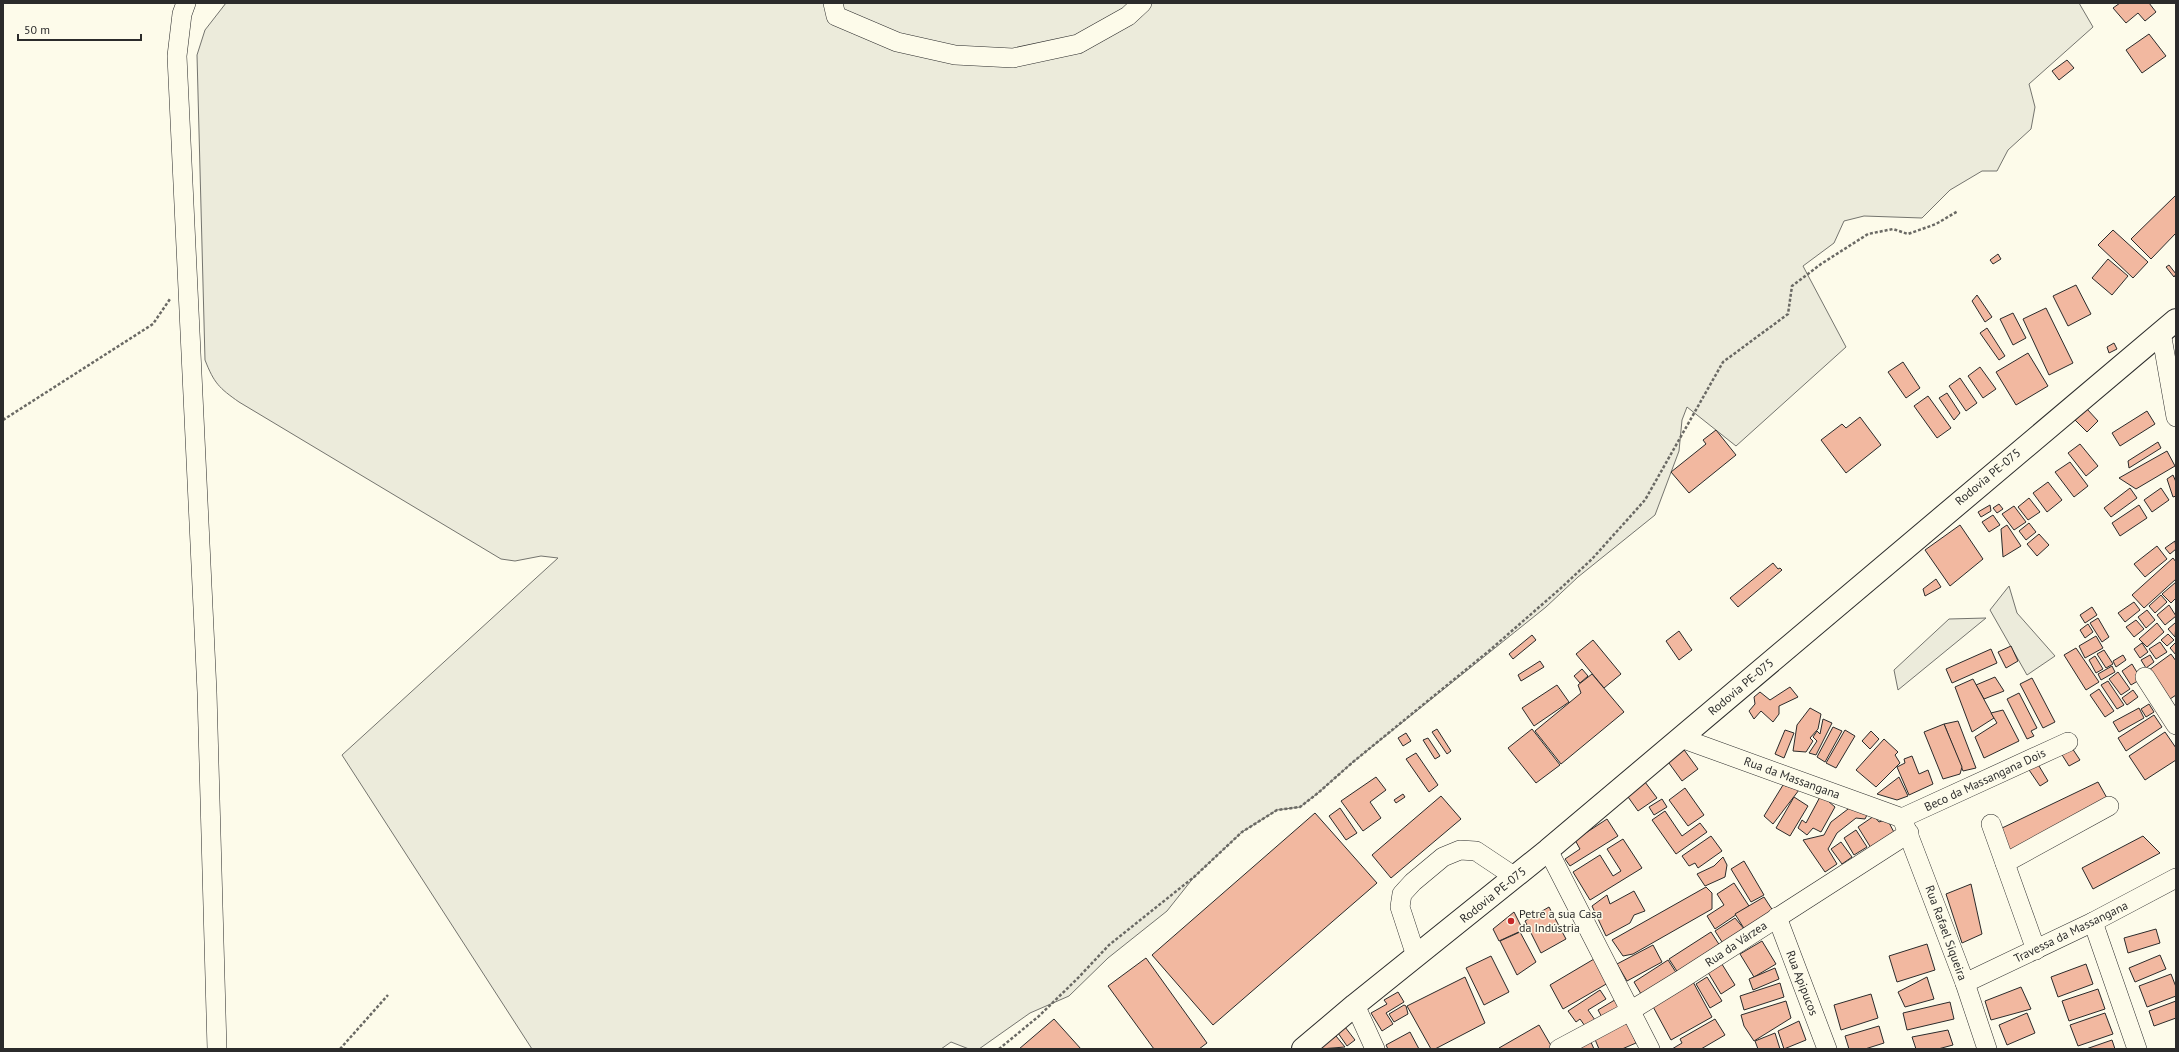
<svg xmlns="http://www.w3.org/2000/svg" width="2179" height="1052" viewBox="0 0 2179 1052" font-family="'PT Sans',sans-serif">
	<rect width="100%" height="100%" fill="#fdfbea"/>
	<g fill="#ecebdb" stroke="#74746e">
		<path d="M226,3h1853l14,24 -64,57 6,23 -4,22 -23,21 -11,21h-15l-32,19 -28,28 -58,-2 -20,5 -10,22 -31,23 43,81 -110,99 -49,-39 -5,13 -3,31 -24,64 -77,62 -32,30 -193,155 -35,31 -18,14 -23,3 -35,22 -48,45 -27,34 -59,47 -39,38 -39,17 -51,36h-10l-18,-7 -10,7h-409l-190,-294 216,-197 -17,-2 -26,5 -14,-2 -262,-157c-20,-14 -25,-19 -34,-42l-8,-305 8,-25z"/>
		<path d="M2009,586l8,27 38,43 -28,19 -37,-65z"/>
		<path d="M1986,618l-88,72 -4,-20 55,-51z"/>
	</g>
	<g fill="#f2b8a0" stroke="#2b2b2b">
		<path d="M2120,3h29l7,9 -11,9 -7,-8 -12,10 -13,-15z"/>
		<path d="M2149,34l17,22 -24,17 -16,-23z"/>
		<path d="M2067,60l7,8 -15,12 -7,-9z"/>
		<path d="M2176,195v38l-25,26 -20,-20z"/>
		<path d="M2113,230l35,32 -15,16 -35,-33z"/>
		<path d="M1998,254l3,5 -8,5 -3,-4z"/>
		<path d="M2108,259l20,17 -16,19 -20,-17z"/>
		<path d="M2169,265l7,9 -2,3 -8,-10z"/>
		<path d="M2076,285l15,29 -23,12 -15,-30z"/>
		<path d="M1977,295l15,22 -7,5 -13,-21z"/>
		<path d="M2046,308l27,55 -24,12 -26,-56z"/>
		<path d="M2013,313l13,25 -13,7 -13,-26z"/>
		<path d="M1987,328l18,28 -6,4 -19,-27z"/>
		<path d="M2114,343l3,6 -8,4 -2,-6z"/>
		<path d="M2028,353l20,33 -32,19 -20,-33z"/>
		<path d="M1903,362l17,26 -14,10 -18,-26z"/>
		<path d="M1980,367l16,22 -13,9 -15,-22z"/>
		<path d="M1960,378l17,25 -11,8 -17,-25z"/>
		<path d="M1947,393l13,20 -6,7 -15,-22z"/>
		<path d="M1928,396l23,32 -14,10 -23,-32z"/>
		<path d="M2087,409l11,12 -11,11 -12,-12z"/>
		<path d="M2147,411l8,13 -35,22 -8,-13z"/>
		<path d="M1860,417l21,28 -35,28 -25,-33 21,-16 4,4z"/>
		<path d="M1716,430l20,25 -47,38 -18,-21 35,-28 -3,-4z"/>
		<path d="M2158,442l3,6 -32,20 -1,-7z"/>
		<path d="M2080,444l18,22 -12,10 -18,-23z"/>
		<path d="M2167,451l8,15 -39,23 -17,-11z"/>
		<path d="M2070,462l18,24 -14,11 -19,-25z"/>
		<path d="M2173,475l3,7v14l-3,1 -6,-18z"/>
		<path d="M2048,482l14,18 -15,12 -14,-19z"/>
		<path d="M2130,488l7,10 -26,19 -7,-9z"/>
		<path d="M2161,488l8,12 -17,12 -8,-12z"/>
		<path d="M2029,498l11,14 -12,8 -10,-13z"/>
		<path d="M1999,504l4,5 -6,4 -4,-5z"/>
		<path d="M1990,505l1,6 -10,6 -3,-5z"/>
		<path d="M2139,505l8,13 -27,18 -8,-13z"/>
		<path d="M2014,506l12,16 -12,8 -12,-16z"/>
		<path d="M1993,515l7,10 -11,7 -7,-10z"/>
		<path d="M2029,523l7,9 -10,8 -7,-9z"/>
		<path d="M1960,525l23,34 -33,27 -25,-36z"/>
		<path d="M2007,525l14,21 -18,11 -2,-28z"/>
		<path d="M2039,534l10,11 -12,11 -10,-12z"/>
		<path d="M2175,541l1,8 -6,5 -5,-6z"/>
		<path d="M2157,546l10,13 -22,18 -11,-13z"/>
		<path d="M2173,558l3,4v17l-32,29 -12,-13z"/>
		<path d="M1773,563l5,6 2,-1 2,2 -44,37 -8,-9z"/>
		<path d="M1936,579l5,8 -16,9 -2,-7z"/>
		<path d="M2176,582v16l-5,5 -9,-9z"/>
		<path d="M2161,595l6,7 -12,11 -6,-7z"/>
		<path d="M2134,602l6,8 -15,12 -7,-9z"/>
		<path d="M2169,605l7,11 -11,9 -8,-10z"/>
		<path d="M2092,607l5,8 -12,8 -5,-8z"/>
		<path d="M2147,610l8,10 -9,8 -8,-11z"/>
		<path d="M2098,618l11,19 -7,5 -12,-19z"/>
		<path d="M2136,620l8,9 -10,8 -8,-10z"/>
		<path d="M2157,623l7,9 -17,15 -8,-8z"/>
		<path d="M2175,623l1,1 -1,13 -7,-8z"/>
		<path d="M2088,624l5,8 -8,6 -5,-8z"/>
		<path d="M1679,631l13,19 -13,10 -13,-19z"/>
		<path d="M2168,634l6,6 -7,6 -6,-6z"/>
		<path d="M1532,635l4,5 -23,19 -4,-5z"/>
		<path d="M2096,636l7,12 -18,10 -6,-12z"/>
		<path d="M1593,640l28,34 -17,14 -28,-34z"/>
		<path d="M2160,642l7,10 -11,7 -7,-10z"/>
		<path d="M2176,642v13l-6,-7z"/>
		<path d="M2142,643l6,9 -8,6 -6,-9z"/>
		<path d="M2011,646l7,15 -12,7 -8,-16z"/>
		<path d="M2076,648l23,34 -13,8 -22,-35z"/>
		<path d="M1991,649l6,14 -45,20 -6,-14z"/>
		<path d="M2104,650l9,14 -7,4 -9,-14z"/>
		<path d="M2171,654l5,7v34l-6,4 -21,-29z"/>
		<path d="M2123,655l3,5 -10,7 -3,-6z"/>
		<path d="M2150,655l4,7 -8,6 -5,-8z"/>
		<path d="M2095,656l8,13 -7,4 -7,-13z"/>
		<path d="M1540,661l4,6 -23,14 -3,-6z"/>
		<path d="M2132,664l9,15 -10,6 -9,-14z"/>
		<path d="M2112,666l3,6 -14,8 -3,-6z"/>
		<path d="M1582,669l6,7 -8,7 -6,-7z"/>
		<path d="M2118,672l12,17 -9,6 -12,-16z"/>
		<path d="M1592,674l32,38 -63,52 -26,-33 46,-38 -3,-8z"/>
		<path d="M1995,677l9,14 -20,8 -8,-14z"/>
		<path d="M2032,678l23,44 -12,6 -23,-44z"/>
		<path d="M1973,679l21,39 -22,14 -17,-45z"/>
		<path d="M2108,681l16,24 -7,4 -16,-24z"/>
		<path d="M1557,685l12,17 -35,24 -12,-18z"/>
		<path d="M1790,687l8,10 -19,9v8l-6,8 -12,-11 -7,8 -5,-8 6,-7 -1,-7 6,-5 10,8z"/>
		<path d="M2099,689l15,22 -9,6 -15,-22z"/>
		<path d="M2133,690l5,7 -11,8 -5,-7z"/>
		<path d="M2019,693l18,35 -6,3 3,5 -7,3 -20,-40z"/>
		<path d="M2149,704l5,8 -8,5 -5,-8z"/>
		<path d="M1810,708l11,6 -3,15 -8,9 3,3 -7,11 -13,-1 4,-26z"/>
		<path d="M2139,708l5,10 -25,14 -6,-10z"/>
		<path d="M2003,710l16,31 -35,17 -9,-21 22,-14 -6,-10z"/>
		<path d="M2154,715l8,12 -36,24 -8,-13z"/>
		<path d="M1823,719l9,4 -16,32 -7,-2 8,-12 -4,-4 4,-6 3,3z"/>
		<path d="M1958,721l18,47 -13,3 -19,-47z"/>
		<path d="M1944,724l18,43 -2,7 -17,5 -19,-47z"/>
		<path d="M1833,727l9,4 -17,31 -8,-5z"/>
		<path d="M1437,729l14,22 -4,3 -15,-22z"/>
		<path d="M1532,729l28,36 -24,18 -28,-35z"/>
		<path d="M1785,730l9,3 -10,25 -9,-4z"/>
		<path d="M1845,730l10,6 -19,32 -10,-5z"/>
		<path d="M1871,731l8,8 -9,10 -8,-8z"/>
		<path d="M2165,732l11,16v12l-31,20 -16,-24z"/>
		<path d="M1406,733l5,8 -8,5 -5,-8z"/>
		<path d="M1428,738l12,18 -5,3 -12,-19z"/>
		<path d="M1884,739l14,13 -3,3 5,8 -24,24 -20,-17z"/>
		<path d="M2068,742l12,18 -11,6 -10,-16z"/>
		<path d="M1682,747l16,22 -16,12 -16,-22z"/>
		<path d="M1416,753l22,32 -9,7 -23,-33z"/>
		<path d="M1912,756l7,18 9,-4 5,14 -24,11 -12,-28 8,-4 -1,-4z"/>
		<path d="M2036,761l12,20 -8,5 -13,-19z"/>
		<path d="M1376,777l10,13 -16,12 11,16 -18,13 -22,-30z"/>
		<path d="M1899,777l9,19 -11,4 -20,-6z"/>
		<path d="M1645,782l12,16 -19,13 -12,-17z"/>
		<path d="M2098,782l9,16 -96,57 -11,-26z"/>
		<path d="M1783,785l16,5 -26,34 -9,-8z"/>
		<path d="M1685,788l19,27 -16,11 -19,-26z"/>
		<path d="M1403,794l2,3 -9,6 -2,-3z"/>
		<path d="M1821,795l14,12 -14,25 -8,-4 -6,7 -9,-7 4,-8 4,3z"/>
		<path d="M1441,796l20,23 -70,59 -19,-23z"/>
		<path d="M1794,797l14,9 -18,30 -14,-8z"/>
		<path d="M1662,799l5,8 -13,8 -5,-8z"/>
		<path d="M1852,806l16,7 -3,6 -9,-1 -19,15 -9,16 9,15 -12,8 -22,-32 21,-5 7,-13z"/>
		<path d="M1340,808l17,25 -11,7 -17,-24z"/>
		<path d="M1665,811l17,25 18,-13 7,9 -31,22 -24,-34z"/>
		<path d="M1315,813l62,70 -164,142 -61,-70z"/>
		<path d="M1874,816l5,6 8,-3 9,17 -25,12 -13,-21z"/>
		<path d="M1607,819l11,17 -48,30 -5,-7 15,-10 -5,-9z"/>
		<path d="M1856,830l11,17 -13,8 -10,-17z"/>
		<path d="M1711,836l11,15 -24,17 -3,-5 -6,3 -7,-10z"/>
		<path d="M2143,836l17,17 -67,36 -11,-21z"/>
		<path d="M1623,839l19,29 -52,32 -17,-28 27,-17 13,21 8,-5 -14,-22z"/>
		<path d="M1841,842l11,15 -10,7 -11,-15z"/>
		<path d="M1723,857l4,8 -2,12 -20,9 -8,-12 17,-8z"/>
		<path d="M1744,861l20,34 -13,7 -20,-33z"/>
		<path d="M1734,883l15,23 -34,23 -8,-13 17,-11 -7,-11z"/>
		<path d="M1971,884l11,50 -20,9 -16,-49z"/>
		<path d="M1706,887l6,6v16l-79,45 -10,2 -11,-16z"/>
		<path d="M1634,891l11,20 -11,4 -4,8 -24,13 -14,-30 15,-11 3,9z"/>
		<path d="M1764,897l13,20 -32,13 -10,-16z"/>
		<path d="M1549,907l17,32 -25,14 -16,-32z"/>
		<path d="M1514,912l9,18 -24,11 -6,-12z"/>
		<path d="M1735,918l10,12 -21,15 -9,-14z"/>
		<path d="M2156,929l4,14 -32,10 -4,-15z"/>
		<path d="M1520,932l16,30 -19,13 -17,-34z"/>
		<path d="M1711,932l13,20 -42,27 -13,-20z"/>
		<path d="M1762,941l14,23 -22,13 -14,-23z"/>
		<path d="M1927,944l8,26 -38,12 -8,-26z"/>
		<path d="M1653,945l9,17 -35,19 -10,-17z"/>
		<path d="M2160,955l6,14 -31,13 -6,-14z"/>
		<path d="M1491,956l18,36 -25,13 -18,-37z"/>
		<path d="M1146,958l61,85 -8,6h-45l-46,-63z"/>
		<path d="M1594,959l14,24 -45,26 -13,-24z"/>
		<path d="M1668,960l11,17 -35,22 -10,-17z"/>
		<path d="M1720,961l15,24 -14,9 -15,-25z"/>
		<path d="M2086,964l7,20 -35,13 -7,-20z"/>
		<path d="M1775,968l4,11 -26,11 -4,-11z"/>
		<path d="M2171,974l5,13v9l-29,11 -8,-21z"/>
		<path d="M1465,977l20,46 -50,26h-4l-24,-43z"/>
		<path d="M1707,977l15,24 -12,7 -14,-24z"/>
		<path d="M1927,977l7,22 -29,8 -7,-15z"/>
		<path d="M1692,980l20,37 -41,23 -20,-37z"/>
		<path d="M1780,983l4,14 -40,13 -4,-14z"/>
		<path d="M2021,987l10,22 -40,11 -6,-19z"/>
		<path d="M2098,989l7,20 -36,12 -7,-20z"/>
		<path d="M1600,990l6,9 -18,11 7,10 -10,6 -5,-7 -4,3 -8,-11z"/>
		<path d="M1398,992l6,10 -18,11 7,11 -11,7 -11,-18 16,-9 -3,-4z"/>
		<path d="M1871,994l7,24 -37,12 -7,-25z"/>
		<path d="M1618,998l7,14 -20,11 -7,-13z"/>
		<path d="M1786,1001l5,17 -37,23 -10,-15 -3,-11z"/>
		<path d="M2176,1001v17l-22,8 -5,-15z"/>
		<path d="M1950,1002l4,17 -47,11 -4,-17z"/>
		<path d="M1404,1005l2,1 2,8 -14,8 -5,-8z"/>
		<path d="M2027,1013l8,20 -28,12 -8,-20z"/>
		<path d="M2105,1013l8,21 -35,12 -8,-21z"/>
		<path d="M1054,1019l27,30h-62z"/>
		<path d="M1715,1019l10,16 -24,14h-29l10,-6 -2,-4z"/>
		<path d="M1799,1021l7,19 -22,9 -6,-18z"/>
		<path d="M1628,1023l8,20 -14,6h-23l-5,-12z"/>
		<path d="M1539,1025l14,24h-54v-1z"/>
		<path d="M1879,1026l5,17 -19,6h-16l-4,-13z"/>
		<path d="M1345,1027l10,13 -8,6 -9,-13z"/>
		<path d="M1948,1030l5,15 -15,4h-22l-4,-12z"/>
		<path d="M1410,1032l9,17h-31l-2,-4z"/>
		<path d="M1775,1033l5,16h-22l-3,-8z"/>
		<path d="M1336,1036l9,11 -25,2 -1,-1z"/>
		<path d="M1590,1040l4,9h-22z"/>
		<path d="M2112,1040l3,9h-29z"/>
	</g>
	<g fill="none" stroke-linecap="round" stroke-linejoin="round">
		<defs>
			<g id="minor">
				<path d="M186,3l-4,11 -5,42 30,636 10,357"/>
				<path d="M833,3l3,13 61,26 58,13 58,3 65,-14 50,-28 14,-13"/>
				<path d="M2161,332l15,85"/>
				<path d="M2145,677l31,48"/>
				<path d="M1681,738l221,80"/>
				<path d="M1902,818l63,165 22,66"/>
				<path d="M1902,818l166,-76"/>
				<path d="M1991,824l45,126"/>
				<path d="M1548,850l102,199"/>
				<path d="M2005,863l104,-57"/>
				<path d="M1777,917l50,132"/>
				<path d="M2093,922l44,127"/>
				<path d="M1416,956l-16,-49 2,-13 11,-12 30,-25 17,-7 16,1 39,26"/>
				<path d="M1965,983l128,-61 83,-44"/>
				<path d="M1355,1005l20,44"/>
				<path d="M1559,1049l71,-38 52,-32 227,-146"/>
			</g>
			<path id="major" d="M1303,1049l52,-44 193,-155 628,-530"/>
		</defs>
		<use href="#minor" stroke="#2b2b2b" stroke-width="20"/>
		<use href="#major" stroke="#2b2b2b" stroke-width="24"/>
		<g stroke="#6a6964" stroke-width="2.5" stroke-dasharray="3 2" stroke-linecap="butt">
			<path d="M3,420l150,-96 17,-25"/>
			<path d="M340,1049l48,-54"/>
			<path d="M999,1049l40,-33 39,-38 31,-33 85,-68 48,-45 35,-22 23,-3 18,-14 35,-31 137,-112 71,-62 31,-29 53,-59 78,-138 65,-48 4,-28 29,-22 47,-30 25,-5 15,5 28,-10 22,-13"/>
		</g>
		<use href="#minor" stroke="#fdfbea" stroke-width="19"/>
		<use href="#major" stroke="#fdfbea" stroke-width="22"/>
	</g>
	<circle fill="#c62828" stroke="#fdfbea" stroke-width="1.5" cx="1511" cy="921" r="4"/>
	<g text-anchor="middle" stroke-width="3" stroke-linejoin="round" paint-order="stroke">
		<g font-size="12" fill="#2b2b2b" stroke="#fdfbea">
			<text transform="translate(1988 477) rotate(-40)" y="4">Rodovia PE-075</text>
			<text transform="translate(1741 687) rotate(-40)" y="4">Rodovia PE-075</text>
			<text transform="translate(1792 778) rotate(20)" y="4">Rua da Massangana</text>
			<text transform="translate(1985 780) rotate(-25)" y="4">Beco da Massangana Dois</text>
			<text transform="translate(1493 895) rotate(-39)" y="4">Rodovia PE-075</text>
			<text transform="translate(2071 932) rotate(-26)" y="4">Travessa da Massangana</text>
			<text transform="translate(1946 933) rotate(70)" y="4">Rua Rafael Siqueira</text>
			<text transform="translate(1736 944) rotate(-34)" y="4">Rua da Várzea</text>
			<text transform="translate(1802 983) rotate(69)" y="4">Rua Apipucos</text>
		</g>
		<g font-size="12" fill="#2b2b2b" stroke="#fdfbea" text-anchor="start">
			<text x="1519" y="918">Petre a sua Casa<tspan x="1519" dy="14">da Indústria</tspan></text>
		</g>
	</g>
	<rect width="2179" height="1052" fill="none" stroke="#2b2b2b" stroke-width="8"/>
	<path d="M18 34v6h123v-6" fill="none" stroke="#2b2b2b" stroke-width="2"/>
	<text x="24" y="34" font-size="12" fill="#2b2b2b" stroke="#fdfbea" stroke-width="3" paint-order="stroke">50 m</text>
</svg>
